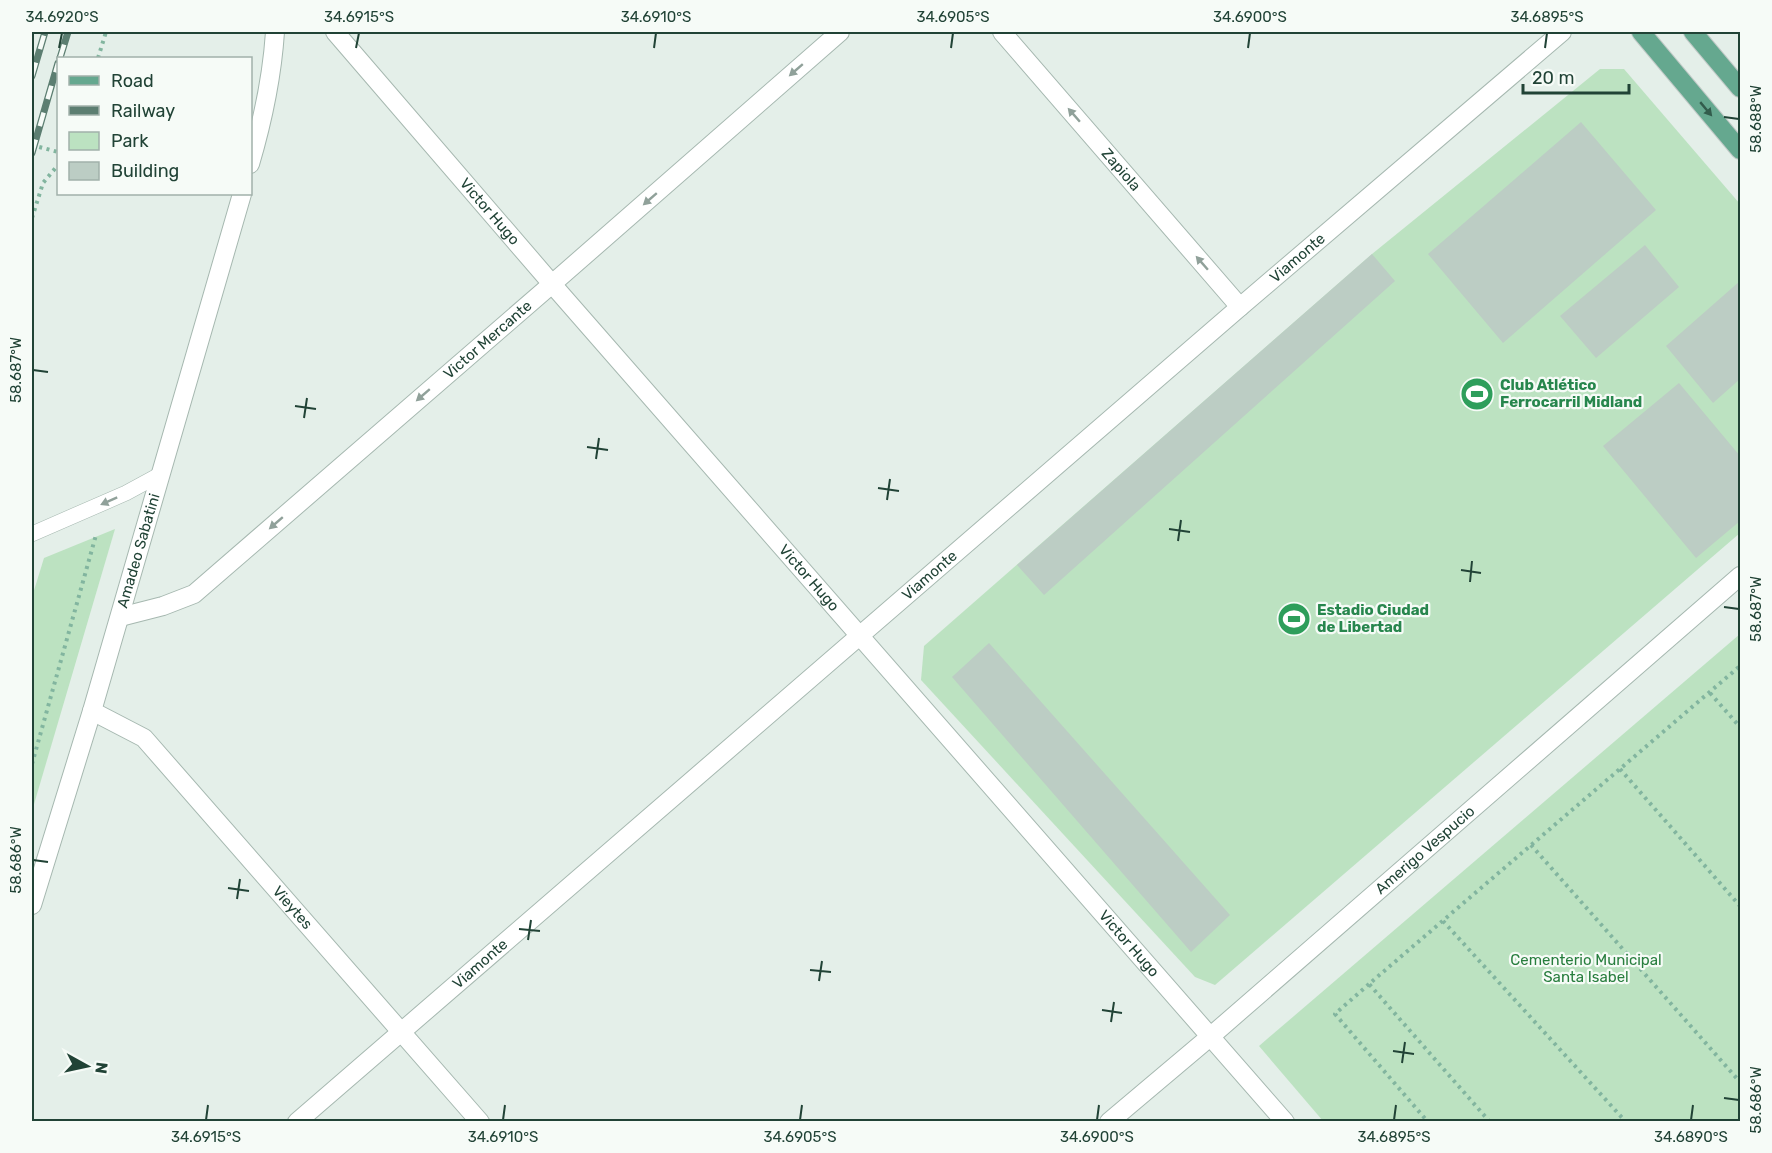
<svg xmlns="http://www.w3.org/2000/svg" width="1772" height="1153" viewBox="0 0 1772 1153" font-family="Rubik,sans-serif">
	<rect width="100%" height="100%" fill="#e4efe9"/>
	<g fill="#bce2c1">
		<path d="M1600,69h24l116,135v329l-525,452 -20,-8 -274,-297 3,-34 448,-392z"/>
		<path d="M115,529l-83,282v-214l12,-39z"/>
		<path d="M1740,634v487h-417l-64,-75z"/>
	</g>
	<g fill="#bccdc4">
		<path d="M1581,122l75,88 -153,133 -75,-89z"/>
		<path d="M1645,245l34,42 -83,71 -36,-42z"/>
		<path d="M1372,254l23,27 -351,314 -27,-30z"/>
		<path d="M1740,281v98l-27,24 -47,-57z"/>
		<path d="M1679,383l61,73v65l-44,37 -93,-112z"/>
		<path d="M989,643l241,272 -39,37 -239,-275z"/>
	</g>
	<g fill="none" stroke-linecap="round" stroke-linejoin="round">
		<defs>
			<path id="lane" d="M32,534l94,-41 35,-19"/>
			<g id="street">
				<path id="s1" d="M335,32l217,252 733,838"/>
				<path id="s2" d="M1002,32l238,275"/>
				<path d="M250,164c13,-44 22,-87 25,-132"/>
				<path id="s3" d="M120,617l43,-11 31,-12 358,-310 288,-252"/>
				<path id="s4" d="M92,711l52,27 336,384"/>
				<path id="s5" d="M32,905l60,-194 150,-517"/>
				<path id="s6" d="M297,1122l943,-815 322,-275"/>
				<path id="s7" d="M1109,1122l102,-86 529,-460"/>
			</g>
			<g id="primary">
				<path d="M1641,32l99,118"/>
				<path d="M1693,32l47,56"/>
			</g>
		</defs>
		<use href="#lane" stroke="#a6b8b0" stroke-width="16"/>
		<use href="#street" stroke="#a6b8b0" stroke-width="20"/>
		<use href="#primary" stroke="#c1cac7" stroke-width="20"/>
		<g stroke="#82b59f" stroke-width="4" stroke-dasharray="3 4.5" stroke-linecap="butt">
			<path d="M98,58l8,-26"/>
			<path d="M32,145l26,7"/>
			<path d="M32,218l11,-35 15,-18"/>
			<path d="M1710,693l30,34"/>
			<path d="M32,764l64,-229"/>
			<path d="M1620,769l120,137"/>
			<path d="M1531,845l209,237"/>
			<path d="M1443,921l183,201"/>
			<path d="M1369,984l-34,30 93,108"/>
			<path d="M1490,1122l-121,-138 371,-318"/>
		</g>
		<use href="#lane" stroke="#fff" stroke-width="15"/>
		<use href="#street" stroke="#fff" stroke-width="18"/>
		<use href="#primary" stroke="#65a88f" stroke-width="18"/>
		<defs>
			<g id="rail">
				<path d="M60,58l8,-26"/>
				<path d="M32,76l13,-44"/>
				<path d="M32,153l26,-90"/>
			</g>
		</defs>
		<use href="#rail" stroke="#5c7e71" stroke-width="7"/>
		<use href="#rail" stroke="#f6fbf7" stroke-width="4.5" stroke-dasharray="14" stroke-linecap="butt"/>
	</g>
	<defs><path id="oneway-solid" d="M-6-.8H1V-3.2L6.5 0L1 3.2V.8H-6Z" transform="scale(1.5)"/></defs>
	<g fill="#90a19a">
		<use href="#oneway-solid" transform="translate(796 70) rotate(139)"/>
		<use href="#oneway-solid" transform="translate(1074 115) rotate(-131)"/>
		<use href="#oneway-solid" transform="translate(650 199) rotate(139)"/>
		<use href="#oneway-solid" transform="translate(1202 263) rotate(-131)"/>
		<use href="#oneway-solid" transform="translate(423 395) rotate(139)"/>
		<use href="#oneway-solid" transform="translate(109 501) rotate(156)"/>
		<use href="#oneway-solid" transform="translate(276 523) rotate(139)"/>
	</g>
	<use fill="#325c4c" href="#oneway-solid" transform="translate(1706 109) rotate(50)"/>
	<path fill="none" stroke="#214336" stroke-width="2" d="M59,48l3,-15M356,48l3,-15M654,48l2,-15M951,48l2,-15M1248,48l2,-15M1545,48l2,-15M1724,117l15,2M33,370l15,2M295,406l21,3M304,418l3,-20M587,447l21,3M596,459l3,-21M878,488l21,3M887,500l3,-21M1169,529l21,3M1178,541l3,-21M1461,570l20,3M1470,582l2,-21M1724,607l15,2M33,860l15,2M228,888l21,3M237,899l3,-20M519,929l21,2M528,940l3,-20M810,970l21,2M819,981l3,-20M1102,1010l20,3M1111,1022l3,-20M1393,1051l21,3M1402,1063l3,-21M1724,1098l15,2M206,1120l2,-15M503,1120l2,-15M800,1120l2,-15M1097,1120l2,-15M1394,1120l2,-15M1691,1120l2,-15"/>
	<defs>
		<symbol id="stadium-disc" viewBox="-11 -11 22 22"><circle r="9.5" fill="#2e9e5b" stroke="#f6fbf7"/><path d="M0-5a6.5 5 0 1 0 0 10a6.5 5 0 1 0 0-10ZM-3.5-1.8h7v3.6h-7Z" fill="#fff"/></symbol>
	</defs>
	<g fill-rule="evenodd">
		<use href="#stadium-disc" x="1458" y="375" width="38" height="38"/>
		<use href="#stadium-disc" x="1275" y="600" width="38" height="38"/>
	</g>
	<g text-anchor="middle" stroke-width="4.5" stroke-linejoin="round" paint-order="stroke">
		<g font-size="15" fill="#214336" stroke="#f6fbf7">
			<text dy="5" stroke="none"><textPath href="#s2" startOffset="182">Zapiola</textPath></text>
			<text dy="5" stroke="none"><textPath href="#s1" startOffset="237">Victor Hugo</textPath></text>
			<text dy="5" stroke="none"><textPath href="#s6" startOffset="1322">Viamonte</textPath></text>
			<text dy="5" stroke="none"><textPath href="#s3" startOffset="466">Victor Mercante</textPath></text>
			<text dy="5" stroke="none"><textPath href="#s5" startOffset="370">Amadeo Sabatini</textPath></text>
			<text dy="5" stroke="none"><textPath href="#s6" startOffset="836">Viamonte</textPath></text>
			<text dy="5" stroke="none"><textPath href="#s1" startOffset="723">Victor Hugo</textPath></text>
			<text dy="5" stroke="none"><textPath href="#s7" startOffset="417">Amerigo Vespucio</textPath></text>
			<text dy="5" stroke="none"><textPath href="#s4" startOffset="284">Vieytes</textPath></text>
			<text dy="5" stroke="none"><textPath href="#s1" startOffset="1209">Victor Hugo</textPath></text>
			<text dy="5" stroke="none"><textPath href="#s6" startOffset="242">Viamonte</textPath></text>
		</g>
		<g font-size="15" font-weight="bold" fill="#27864d" stroke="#f6fbf7" text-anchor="start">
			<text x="1500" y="390">Club Atlético<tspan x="1500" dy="17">Ferrocarril Midland</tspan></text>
			<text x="1317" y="615">Estadio Ciudad<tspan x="1317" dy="17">de Libertad</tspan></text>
		</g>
		<g font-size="15" fill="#287e3e" stroke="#f6fbf7">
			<text x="1586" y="965">Cementerio Municipal<tspan x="1586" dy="17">Santa Isabel</tspan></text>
		</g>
	</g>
	<rect width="1772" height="1153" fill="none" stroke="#f6fbf7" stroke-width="66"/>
	<rect x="57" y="57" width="195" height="138" fill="#f6fbf7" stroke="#a1b1aa" stroke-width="1.5"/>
	<rect x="69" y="76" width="30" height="9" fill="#65a88f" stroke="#a1b1aa" stroke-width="1.5"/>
	<text x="111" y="87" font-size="18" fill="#214336">Road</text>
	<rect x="69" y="106" width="30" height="9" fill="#5c7e71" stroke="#a1b1aa" stroke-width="1.5"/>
	<text x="111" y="117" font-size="18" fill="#214336">Railway</text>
	<rect x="69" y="132" width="30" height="18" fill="#bce2c1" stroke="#a1b1aa" stroke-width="1.5"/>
	<text x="111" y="147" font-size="18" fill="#214336">Park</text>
	<rect x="69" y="162" width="30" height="18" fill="#bccdc4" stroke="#a1b1aa" stroke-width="1.5"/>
	<text x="111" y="177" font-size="18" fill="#214336">Building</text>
	<g transform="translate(87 1066) rotate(98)" stroke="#f6fbf7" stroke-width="4.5" paint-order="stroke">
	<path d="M0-4.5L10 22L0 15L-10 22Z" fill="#214336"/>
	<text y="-9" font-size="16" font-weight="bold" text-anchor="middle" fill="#214336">N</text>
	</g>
	<path d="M1523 84v9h106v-9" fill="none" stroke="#214336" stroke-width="3"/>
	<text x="1532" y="84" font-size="18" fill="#214336" stroke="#f6fbf7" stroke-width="4.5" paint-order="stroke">20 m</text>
	<rect x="33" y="33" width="1706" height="1087" fill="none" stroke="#214336" stroke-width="2"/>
	<g font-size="15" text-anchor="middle" fill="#214336">
		<text x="62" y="22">34.6920°S</text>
		<text x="359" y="22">34.6915°S</text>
		<text x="656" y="22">34.6910°S</text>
		<text x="953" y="22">34.6905°S</text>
		<text x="1250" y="22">34.6900°S</text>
		<text x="1547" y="22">34.6895°S</text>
		<text transform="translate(1756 119) rotate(-90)" y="5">58.688°W</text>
		<text transform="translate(16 370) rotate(-90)" y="5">58.687°W</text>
		<text transform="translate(1756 609) rotate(-90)" y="5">58.687°W</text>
		<text transform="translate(16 860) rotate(-90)" y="5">58.686°W</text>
		<text transform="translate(1756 1100) rotate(-90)" y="5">58.686°W</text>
		<text x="206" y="1142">34.6915°S</text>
		<text x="503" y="1142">34.6910°S</text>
		<text x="800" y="1142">34.6905°S</text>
		<text x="1097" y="1142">34.6900°S</text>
		<text x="1394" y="1142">34.6895°S</text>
		<text x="1691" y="1142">34.6890°S</text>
	</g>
</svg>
